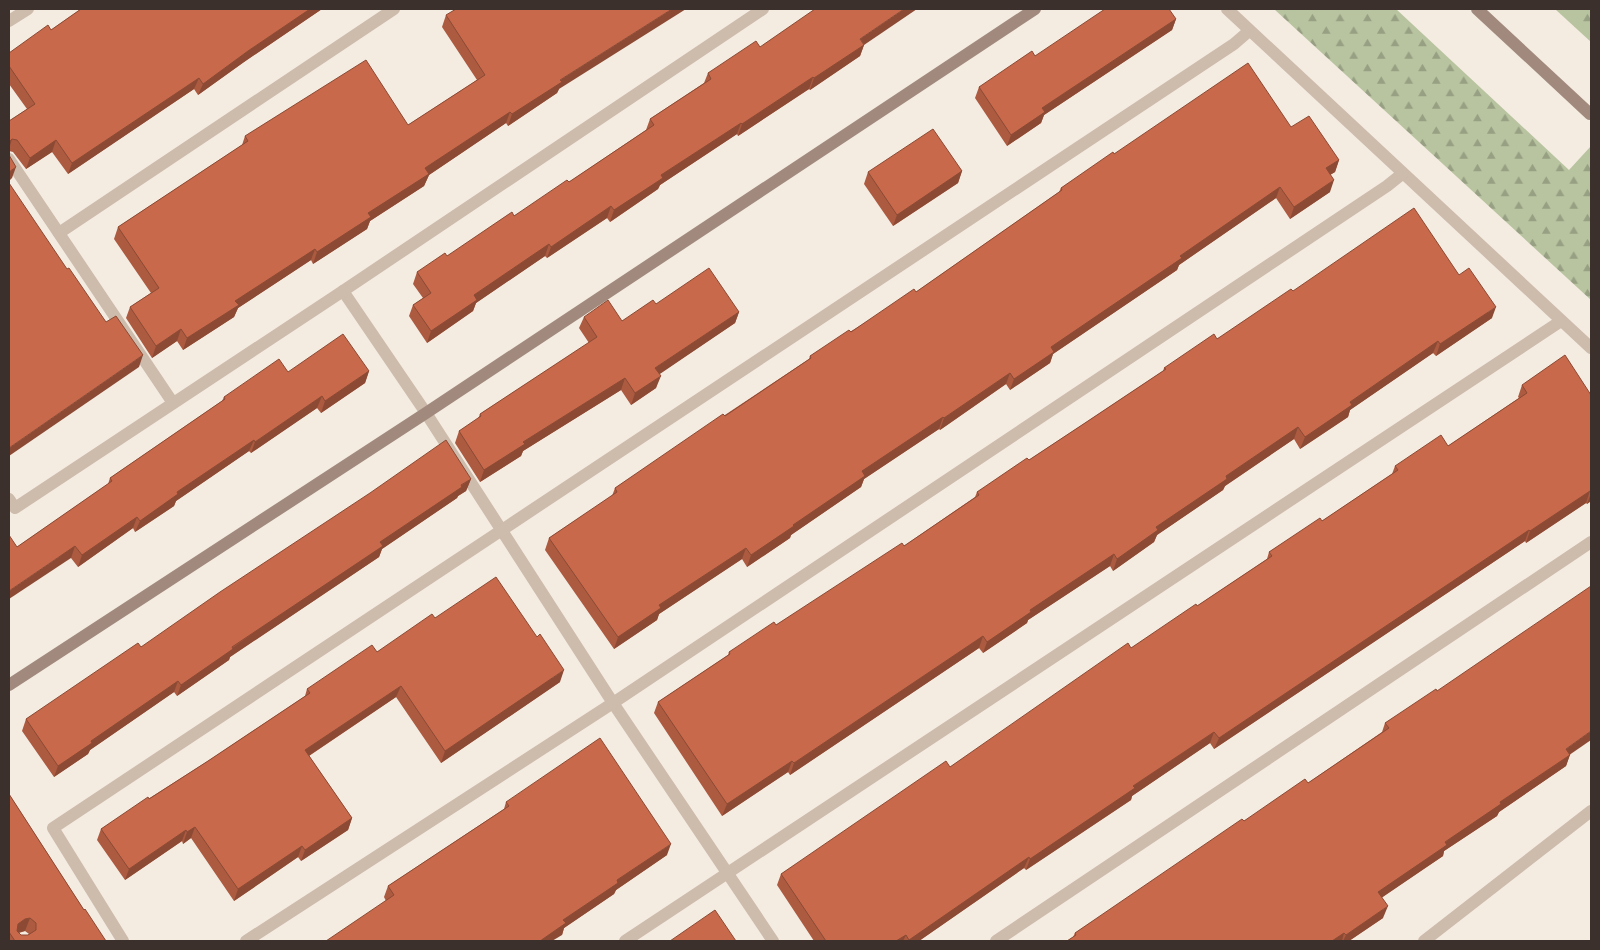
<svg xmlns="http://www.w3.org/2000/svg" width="1600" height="950" viewBox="0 0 1600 950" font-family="'Sofia Sans Condensed',sans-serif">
	<defs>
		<pattern id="forest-firs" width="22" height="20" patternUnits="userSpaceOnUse" patternTransform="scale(1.25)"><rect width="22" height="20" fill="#b8c4a0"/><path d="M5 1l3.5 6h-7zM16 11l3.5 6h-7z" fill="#97a083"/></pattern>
	</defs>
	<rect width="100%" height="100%" fill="#f4ebe1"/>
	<g fill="url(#forest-firs)">
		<path d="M1274,9h122l173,161 22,-24v154z"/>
		<path d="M1555,9h36v33z"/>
	</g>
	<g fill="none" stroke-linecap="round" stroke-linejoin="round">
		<g stroke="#cdbbac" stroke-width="12">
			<path d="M1227,9l364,339"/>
			<path d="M9,21l19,-12"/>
			<path d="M9,159l164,244"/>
			<path d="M59,233l335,-224"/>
			<path d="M343,291l83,122 187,290 160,238"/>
			<path d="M9,499l6,9 328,-217 420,-282"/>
			<path d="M123,941l-70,-113 1181,-784 15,-13"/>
			<path d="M246,941l367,-238 774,-517 15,-12"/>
			<path d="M625,941l936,-620"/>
			<path d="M996,941l595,-399"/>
			<path d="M1424,941l167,-130"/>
		</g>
		<g stroke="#a18a7d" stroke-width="12">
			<path d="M1477,9l113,105"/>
			<path d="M9,685l417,-272 609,-404"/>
		</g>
	</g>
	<g fill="#ac5a40" fill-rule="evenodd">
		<path d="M81,9h241l-78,53 -46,33 -4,-6 -126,85 -16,-22 -26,17 -13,-17 -4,-1v-30l18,-12 -18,-25v-31l42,-23z"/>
		<path d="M446,15l113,74 -2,4 -49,33 -2,-3 -77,52 -5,11 -54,35 -3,8 -54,35 -2,-4 -73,48 -4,9 -51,33 -6,-9 -25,17 -26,-40 4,-11 21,-14 -37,-54 4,-12 124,-82 3,-9 163,-11 69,-45 -35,-53z"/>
		<path d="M1176,19l-4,11 -128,85 -3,8 -34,23 -32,-48 4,-11 56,-31z"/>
		<path d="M864,45l-4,11 -50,34 -1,-1 -71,47 -1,-2 -77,51 -2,4 -48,33 -3,-4 -60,40 -2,-2 -69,47 -3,8 -46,32 -18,-27 4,-11 10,-7 -10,-14 4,-12 30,-16 67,-40 55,-34 77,-52 4,-11 54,-36 4,-10 52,-26z"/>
		<path d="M1291,127l48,33 -4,12 -5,3v17l-40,27 -14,-21 -97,67 -2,5 -124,84 -3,9 -40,27 -4,-6 -66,46 -1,-1 -75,50 -3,8 -70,48 -1,3 -43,29 -5,-8 -83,55 -2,6 -43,29 -69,-99 4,-12 63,-42 3,-8 194,-129 1,-3 106,-64 143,-100 2,-4 53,-34z"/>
		<path d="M962,171l-4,12 -65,43 -29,-42 4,-12z"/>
		<path d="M1459,275l33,43 -56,38 -3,-3 -83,57 -2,7 -48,32 -6,-10 -69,47 -2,4 -66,45 -3,7 -41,29 -3,-5 -82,54 -1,3 -44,30 -4,-5 -189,127 -2,-3 -66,44 -68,-103 4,-11 70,-47 1,-3 47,-27 128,-79 71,-49 2,-5 52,-32 56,-37 78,-52 1,-3 53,-29 76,-48z"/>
		<path d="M656,304l83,8 -4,11 -76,51 -3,14 -25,17 -10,-15 -98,61 -2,5 -41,26 -25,-39 4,-12 19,-12 2,-5 109,-71 -10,-15 5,-11 38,4z"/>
		<path d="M369,371l-4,12 -44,30 -4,-5 -66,45 -2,-2 -73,50 -2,5 -39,26 -2,-4 -55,39 -7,-9 -54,-11 91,-63 2,-6 112,-77 2,-4 64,-25z"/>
		<path d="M1522,385l69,10v106l-4,3 -1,-1 -60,40 -1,-2 -311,208 -4,-6 -78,53 -1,4 -105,70 -2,-2 -105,73h-105l-37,-56 4,-11 169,-107 181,-119 66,-42 70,-47 2,-7 53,-31 70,-47 3,-8 53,-20 71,-48 -1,-1z"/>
		<path d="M471,479l-5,12 -8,5 -1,2 -75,51 -3,8 -149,100 -1,3 -52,36 -3,-4 -84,58 -2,4 -34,23 -32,-46 4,-12 115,-72z"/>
		<path d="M435,618l125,64 -119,81 -45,-66 -87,59 43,62 -4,12 -47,31 -3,-4 -64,44 -43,-63 -8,6 -1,-3 -57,39 -28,-40 4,-11 107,-68 97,-65 2,-7 70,-37z"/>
		<path d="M1437,691l133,63 -4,12 -67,46 -2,4 -53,35 -1,5 -61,41 1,21 -34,23h-282l6,-4 2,-4 169,-112 64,-38 74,-51 3,-9z"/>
		<path d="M9,794l75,116 22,31h-97zM25,931l4,3 -1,1h-7l-2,-2z"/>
		<path d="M506,802l161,53 -51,35 -2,4 -50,34 -2,7 -176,-34 -2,-4 4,-11 116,-77z"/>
	</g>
	<g fill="#8c4a34">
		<path d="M310,9h12l-78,53 -46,33 5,-11 45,-33z"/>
		<path d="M672,9h14l-127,80 -2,4 -49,33 4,-12 48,-34z"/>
		<path d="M904,9h13l-53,36 -4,-6z"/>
		<path d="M1176,19l-4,11 -128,85 -3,8 -34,23 4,-11 31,-27z"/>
		<path d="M864,45l-4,11 -50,34 4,-12z"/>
		<path d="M813,77l-4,12 -71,47 4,-12z"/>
		<path d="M199,78l-5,11 -126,85 4,-11z"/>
		<path d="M510,112l-4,11 -77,52 -5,11 -54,35 -3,8 -54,35 4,-12 51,-39 57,-45z"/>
		<path d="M741,123l-4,11 -77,51 -2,4 -48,33 4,-12 47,-35z"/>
		<path d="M12,139l-3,10v-7z"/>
		<path d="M56,140l-4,12 -26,17 4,-11z"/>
		<path d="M1339,160l-4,12 -14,8 5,-12z"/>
		<path d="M16,167l-4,11 -3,3v-9z"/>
		<path d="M962,171l-4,12 -65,43 4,-11z"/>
		<path d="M1334,180l-4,12 -40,27 4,-12z"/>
		<path d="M1280,187l-4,11 -97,67 -2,5 -124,84 -3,9 -40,27 4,-11 37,-32 129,-91z"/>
		<path d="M611,206l-4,12 -60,40 4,-11z"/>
		<path d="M549,244l-4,12 -69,47 -3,8 -46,32 4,-12 43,-36z"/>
		<path d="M315,249l-4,11 -73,48 -4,9 -51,33 4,-12 48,-37z"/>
		<path d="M1496,307l-4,11 -56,38 4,-12z"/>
		<path d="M739,312l-4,11 -84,57 4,-12z"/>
		<path d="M181,329l-4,12 -25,17 4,-12z"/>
		<path d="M1438,341l-5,12 -83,57 -2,7 -48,32 5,-12 45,-35z"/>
		<path d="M143,355l-4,12 -130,89v-8z"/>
		<path d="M369,371l-4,12 -44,30 4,-12z"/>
		<path d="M1010,373l-4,11 -66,46 4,-12z"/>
		<path d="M661,376l-5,12 -25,17 4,-12z"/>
		<path d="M625,378l-4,12 -98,61 -2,5 -41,26 4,-12 39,-28z"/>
		<path d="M322,396l-5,12 -66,45 4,-11z"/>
		<path d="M943,417l-4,12 -75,50 -3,8 -70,48 -1,3 -43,29 4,-12 111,-84z"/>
		<path d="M1298,427l-4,12 -69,47 -2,4 -66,45 -3,7 -41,29 4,-12 39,-32 70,-51z"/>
		<path d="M254,440l-5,11 -73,50 -2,5 -39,26 5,-11 37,-29z"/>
		<path d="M471,479l-5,12 -8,5 -1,2 -75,51 -3,8 -149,100 -1,3 -52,36 4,-11 199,-143z"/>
		<path d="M1590,491l-4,12 -60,40 4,-12z"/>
		<path d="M1591,493v8l-4,3z"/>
		<path d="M137,517l-4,11 -55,39 4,-12z"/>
		<path d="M1529,530l-4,11 -311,208 5,-11z"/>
		<path d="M75,546l-4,12 -62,41v-8z"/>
		<path d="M746,548l-4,11 -83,55 -2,6 -43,29 4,-12 41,-32z"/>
		<path d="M1114,554l-4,12 -82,54 -1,3 -44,30 4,-11 43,-32z"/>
		<path d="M983,636l-4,12 -189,127 4,-12z"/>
		<path d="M564,670l-4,12 -119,81 4,-12z"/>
		<path d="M178,681l-4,11 -84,58 -2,4 -34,23 4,-11 33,-25z"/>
		<path d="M401,686l-5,11 -95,64 4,-11z"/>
		<path d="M1591,731v9l-29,20 4,-11z"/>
		<path d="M1214,732l-4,11 -78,53 -1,4 -105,70 4,-11 103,-73z"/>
		<path d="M1570,755l-4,11 -67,46 -2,4 -53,35 -1,5 -69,47 4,-11 122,-90z"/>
		<path d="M792,761l-4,11 -66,44 5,-12z"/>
		<path d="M352,818l-4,12 -47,31 4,-11z"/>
		<path d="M195,827l-4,11 -8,6 4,-12z"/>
		<path d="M186,830l-4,11 -57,39 4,-11z"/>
		<path d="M671,844l-4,11 -51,35 -2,4 -50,34 -2,7 -10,6h-12l23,-21 54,-40z"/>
		<path d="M302,846l-4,11 -64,44 4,-12z"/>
		<path d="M1029,857l-5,11 -105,73h-11l1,-1z"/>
		<path d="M1388,906l-5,12 -34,23h-6l3,-6z"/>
		<path d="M30,918l-5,13 -5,1 -7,5 5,-13 7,-5z"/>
		<path d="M1344,933l-2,8h-10z"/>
		<path d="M906,935l-3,6h-7z"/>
	</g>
	<g fill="#c8694b" stroke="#8c4a34" fill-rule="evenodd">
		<path d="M81,9h229l-62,42 -45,33 -4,-6 -127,85 -16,-23 -26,18 -13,-18 -5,-1 -3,3v-21l26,-17 -26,-38v-13l39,-28 3,5z"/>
		<path d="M456,9h216l-112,71 2,2 -50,32 -2,-2 -85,56 4,6 -61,39 3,4 -54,35 -2,-3 -80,52 4,4 -52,33 -6,-9 -25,17 -26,-39 29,-19 -41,-61 130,-86 -3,-5 121,-76 42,65 77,-50 -39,-60z"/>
		<path d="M815,9h89l-44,30 4,6 -50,33 -1,-1 -71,47 -1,-1 -80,52 2,3 -49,32 -3,-4 -60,41 -2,-3 -75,51 3,5 -46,31 -18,-26 18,-12 -14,-21 28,-19 2,3 65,-44 2,4 53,-36 2,2 85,-57 -4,-6 61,-40 -3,-6 48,-32 4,6z"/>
		<path d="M1105,9h64l7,10 -134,89 3,4 -34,23 -32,-48 53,-36 3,5z"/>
		<path d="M1248,63l43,64 18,-11 30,44 -13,8 8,12 -40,27 -14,-20 -100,69 2,2 -131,89 3,5 -40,27 -4,-6 -66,45 -1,-1 -81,54 3,5 -72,49 1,1 -43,29 -5,-7 -87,57 2,3 -43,29 -69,-99 68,-46 -2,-4 108,-74 2,2 86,-58 -1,-2 39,-26 2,2 63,-43 2,3 146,-102 -1,-2 52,-36 1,2z"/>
		<path d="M933,129l29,42 -65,44 -29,-43z"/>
		<path d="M9,155l7,12 -7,5z"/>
		<path d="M9,183l58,86 2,-1 37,54 10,-6 27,39 -134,93z"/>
		<path d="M1414,208l45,67 10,-7 27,39 -56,37 -2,-3 -88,61 2,3 -47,32 -7,-10 -72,49 1,3 -71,48 2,3 -41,29 -3,-5 -84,56 1,2 -44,30 -4,-6 -189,127 -2,-2 -65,43 -69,-102 72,-48 -1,-2 45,-30 2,3 126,-82 2,3 75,-51 -2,-3 50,-34 2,2 56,-37 81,-54 -2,-1 50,-34 3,5 74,-50 2,2z"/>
		<path d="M709,268l30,44 -84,56 6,8 -26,17 -10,-15 -102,64 2,2 -41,26 -25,-39 22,-15 -1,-2 117,-77 -13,-20 24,-17 14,21 31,-21 3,4z"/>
		<path d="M343,334l26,37 -44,30 -3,-5 -67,46 -1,-2 -77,52 1,2 -38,27 -3,-4 -55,38 -7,-9 -66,45v-56l8,12 95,-66 -2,-3 115,-79 -1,-2 55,-38 9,13z"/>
		<path d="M1565,355l26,40v98l-1,-2 -60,40 -1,-1 -310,208 -5,-6 -81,54 2,2 -105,71 -1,-2 -120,83 -3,-5 -10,6h-70l-45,-67 165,-113 4,6 178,-124 3,5 65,-44 1,2 75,-50 -3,-4 51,-34 2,3 76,-51 -3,-4 46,-31 7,11 79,-53 -5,-8z"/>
		<path d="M446,440l25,39 -10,6 1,2 -82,55 3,4 -151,101 1,2 -52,36 -3,-4 -87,60 1,2 -34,23 -32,-47 112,-76 3,4 79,-55 150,-99z"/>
		<path d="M496,577l41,60 3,-3 24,36 -119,81 -44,-65 -96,64 47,68 -47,32 -3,-4 -64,43 -43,-62 -8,5 -1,-2 -57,39 -28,-40 47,-32 1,2 59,-38 102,-68 -3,-4 65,-44 5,7 55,-38 3,4z"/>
		<path d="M1591,586v145l-25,18 4,6 -70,47 1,2 -56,38 2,3 -69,47 10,14 -42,29 -2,-2 -12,8h-265l9,-6 -1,-2 167,-114 2,2 61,-42 3,4 81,-55 -4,-5 51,-34 1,2z"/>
		<path d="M600,738l71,106 -54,36 1,3 -55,37 3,3 -26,18h-214l68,-46 -6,-9 121,-80 -3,-4z"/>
		<path d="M9,794l75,116 1,-1 21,32h-91l-6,-9zM30,918l6,5v7l-8,5h-7l-4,-4 1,-7 7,-5z"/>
		<path d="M715,910l21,31h-66z"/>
	</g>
	<rect width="1600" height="950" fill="none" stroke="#3b302b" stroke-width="20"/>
</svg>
